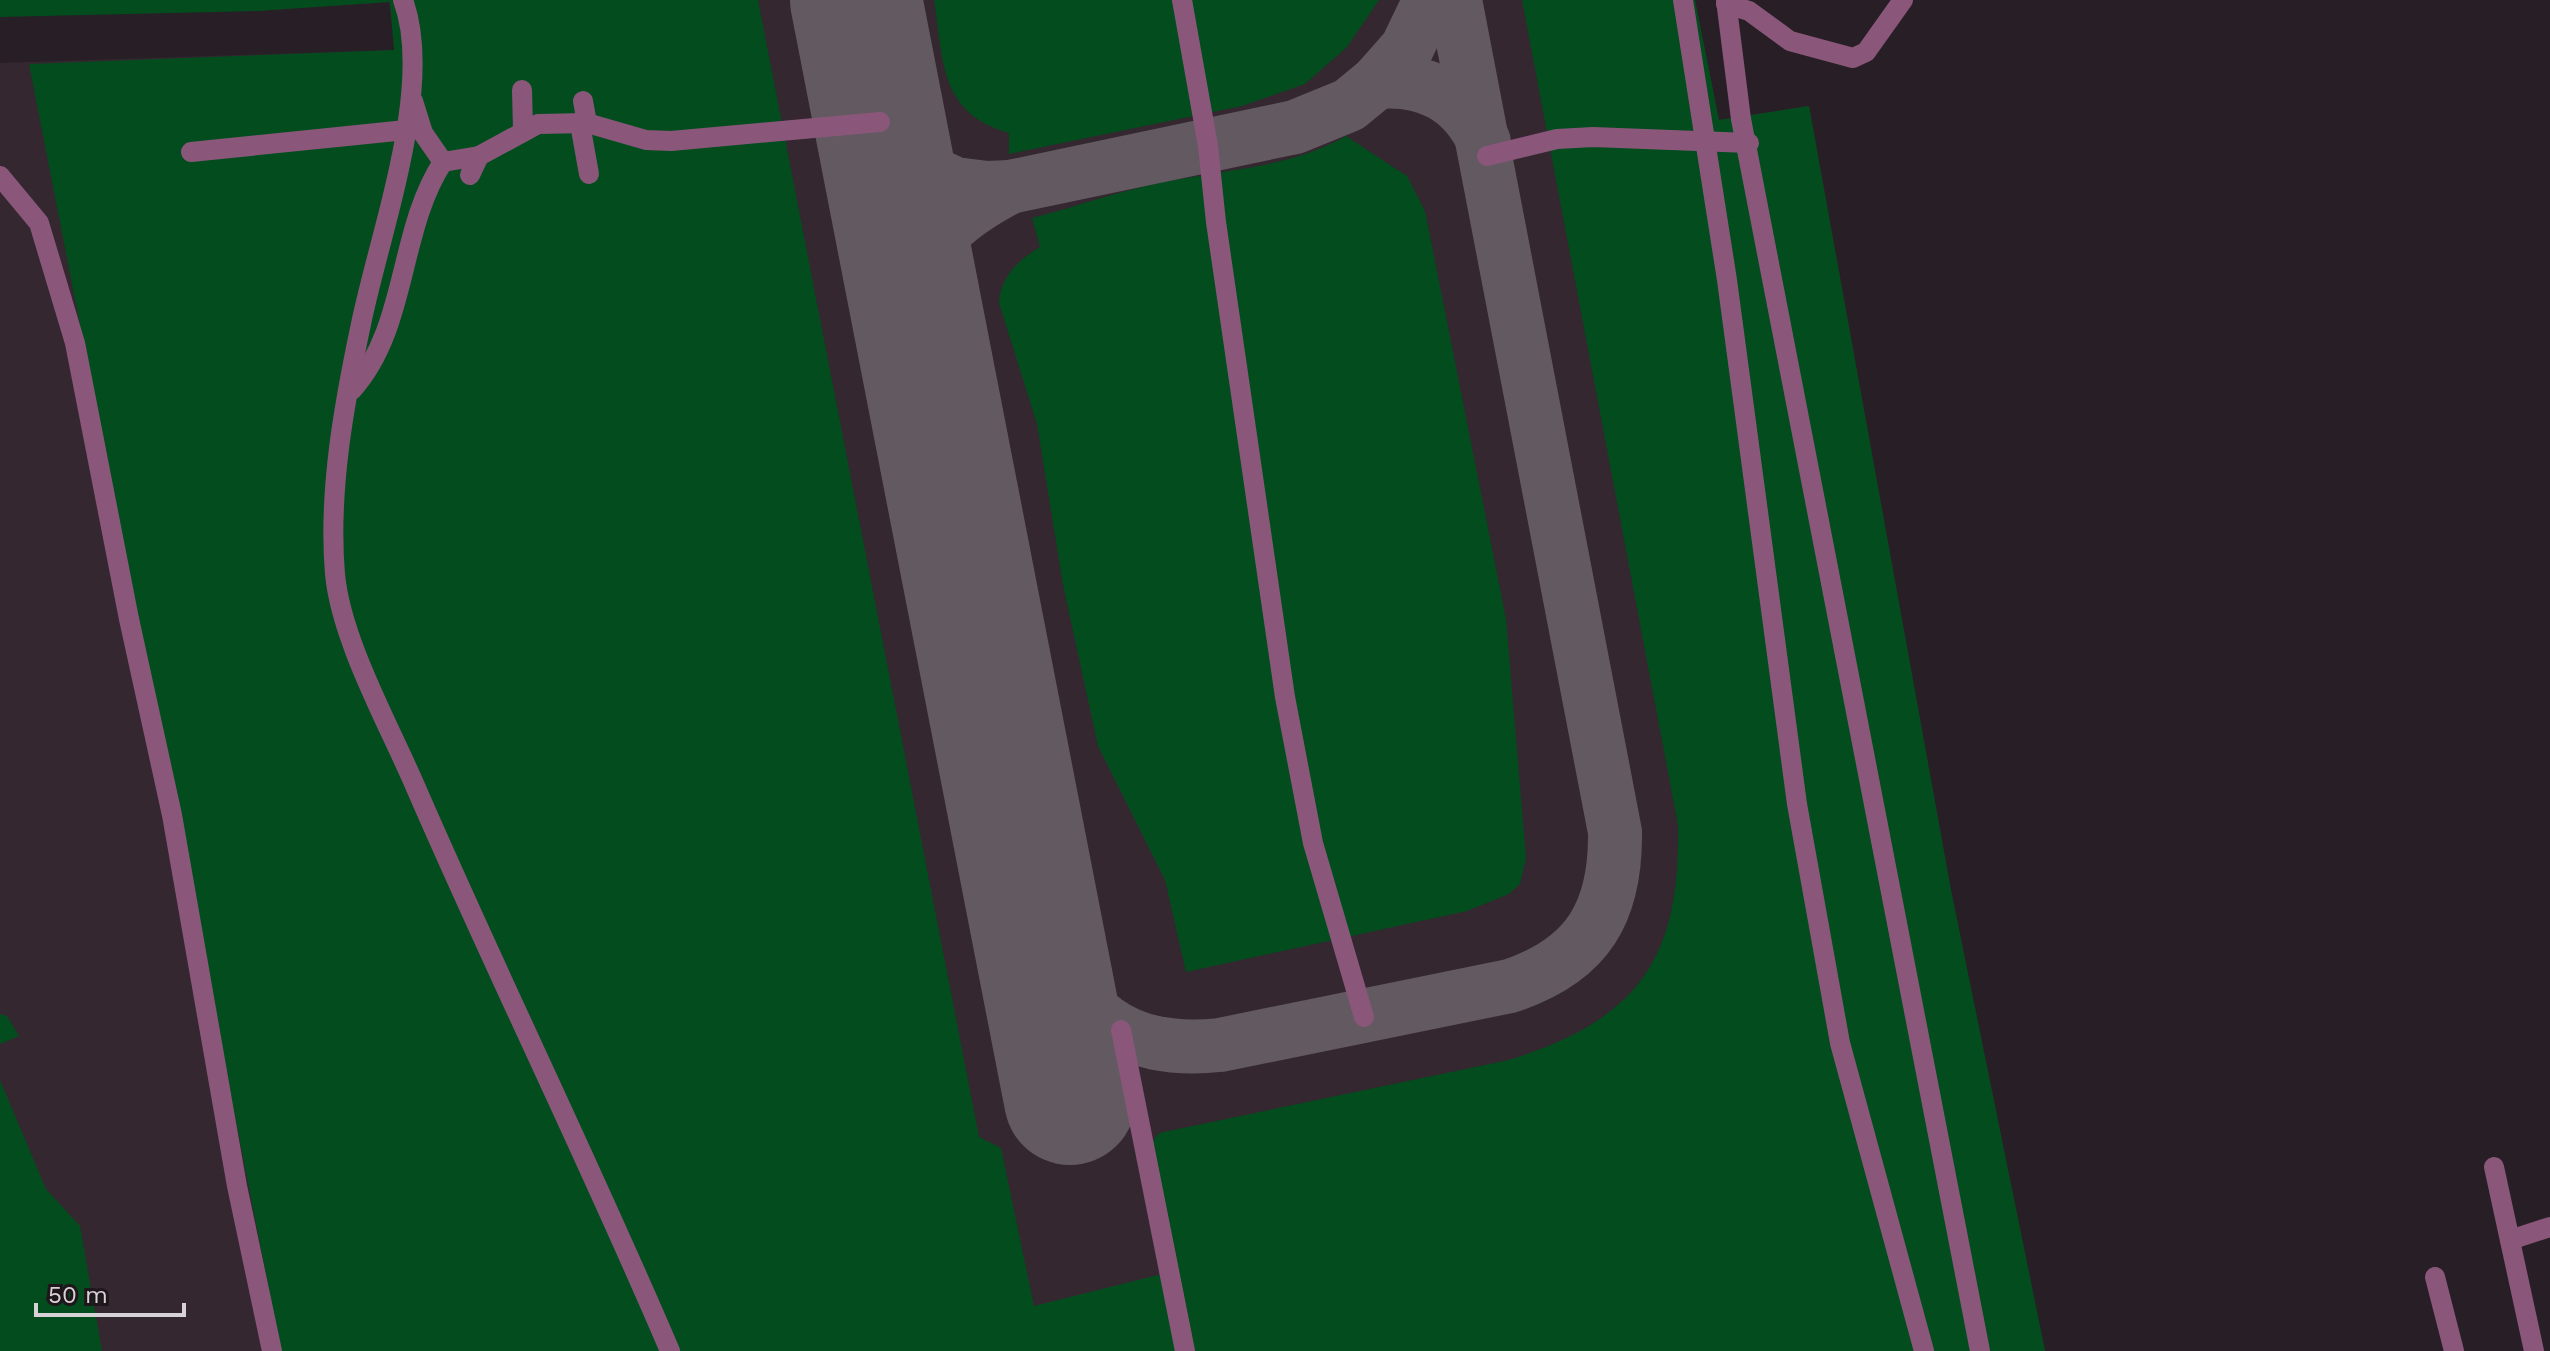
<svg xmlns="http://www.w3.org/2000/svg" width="2550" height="1351" viewBox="0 0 2550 1351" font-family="'Work Sans',sans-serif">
	<rect width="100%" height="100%" fill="#271f25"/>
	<path fill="#342730" d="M254,0h1441l24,120 90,-14 142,784 94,461h-2045v-1288l395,-13 -6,-48 -132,9z"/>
	<g fill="#034c1e">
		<path d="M0,0h758l221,1137 22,11 33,158 136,-34 -27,-118 16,-21 350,-73c128,-40 172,-100 169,-235l-156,-825h173l24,120 90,-14 142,784 94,461h-1764l-252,-1287 365,-14 -4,-48 -133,9 -257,6z"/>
		<path d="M934,0h445l-32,47 -42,37 -63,22 -233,48v-21c-70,-20 -65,-71 -75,-133z"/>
		<path d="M1346,136l61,40 18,35 81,408 20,239 -6,26 -11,10 -42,17 -281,61 -21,-92 -67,-134 -35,-161 -26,-161 -38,-121c2,-27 18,-42 41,-56l-8,-29c47,-12 95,-30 143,-38 58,-11 119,-14 171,-44z"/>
		<path d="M0,1014l7,2 12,20 -19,8z"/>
		<path d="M0,1080l46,109 34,37 22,125h-102z"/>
	</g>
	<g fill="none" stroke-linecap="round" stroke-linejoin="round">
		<g stroke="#625a60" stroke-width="54">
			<path d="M1377,82c49,-4 86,15 107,60"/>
			<path d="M878,111l-2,18 38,34 26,14 15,7 32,4 23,-1 285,-60 54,-22 28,-23 30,-34 23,-48"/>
			<path d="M918,318l-9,-19c11,-56 53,-87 101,-112"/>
			<path d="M1036,927c43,85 83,128 184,118l290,-59c78,-26 106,-74 105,-154l-160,-832"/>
		</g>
		<path stroke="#625a60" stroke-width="132" d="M856,0l214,1099"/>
		<g stroke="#8a577b" stroke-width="20">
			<path d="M403,0c32,86 -24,235 -42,324 -17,80 -33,168 -26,250 6,66 54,151 81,214 82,189 173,373 254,563"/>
			<path d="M1182,0l26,146 8,76 69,475 28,146 51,174"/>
			<path d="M1683,0l44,280 70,524 43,239 84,308"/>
			<path d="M1726,0l15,119 239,1232"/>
			<path d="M1726,4l23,7 41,30 63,17 13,-6 37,-52"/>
			<path d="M522,90l1,39"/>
			<path d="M413,101l10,32 20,29"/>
			<path d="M583,101l4,22"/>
			<path d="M580,124l9,50"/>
			<path d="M191,152l215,-22"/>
			<path d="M1487,156l70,-17 36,-2 156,6"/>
			<path d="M470,175l9,-19"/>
			<path d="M0,176l39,47 36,120 54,276 43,196 65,371 35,165"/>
			<path d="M352,390c56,-62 46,-160 91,-228l36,-6 59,-32 49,-1 59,17 25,1 209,-19"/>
			<path d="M1121,1030l64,321"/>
			<path d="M2494,1167l40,184"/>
			<path d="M2510,1240l40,-13"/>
			<path d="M2435,1277l19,74"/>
		</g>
	</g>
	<path d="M36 1303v12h148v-12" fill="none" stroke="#d7d2d5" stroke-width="4"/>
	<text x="48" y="1303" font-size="24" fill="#d7d2d5" stroke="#1e161b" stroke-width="6" paint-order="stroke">50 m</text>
</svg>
